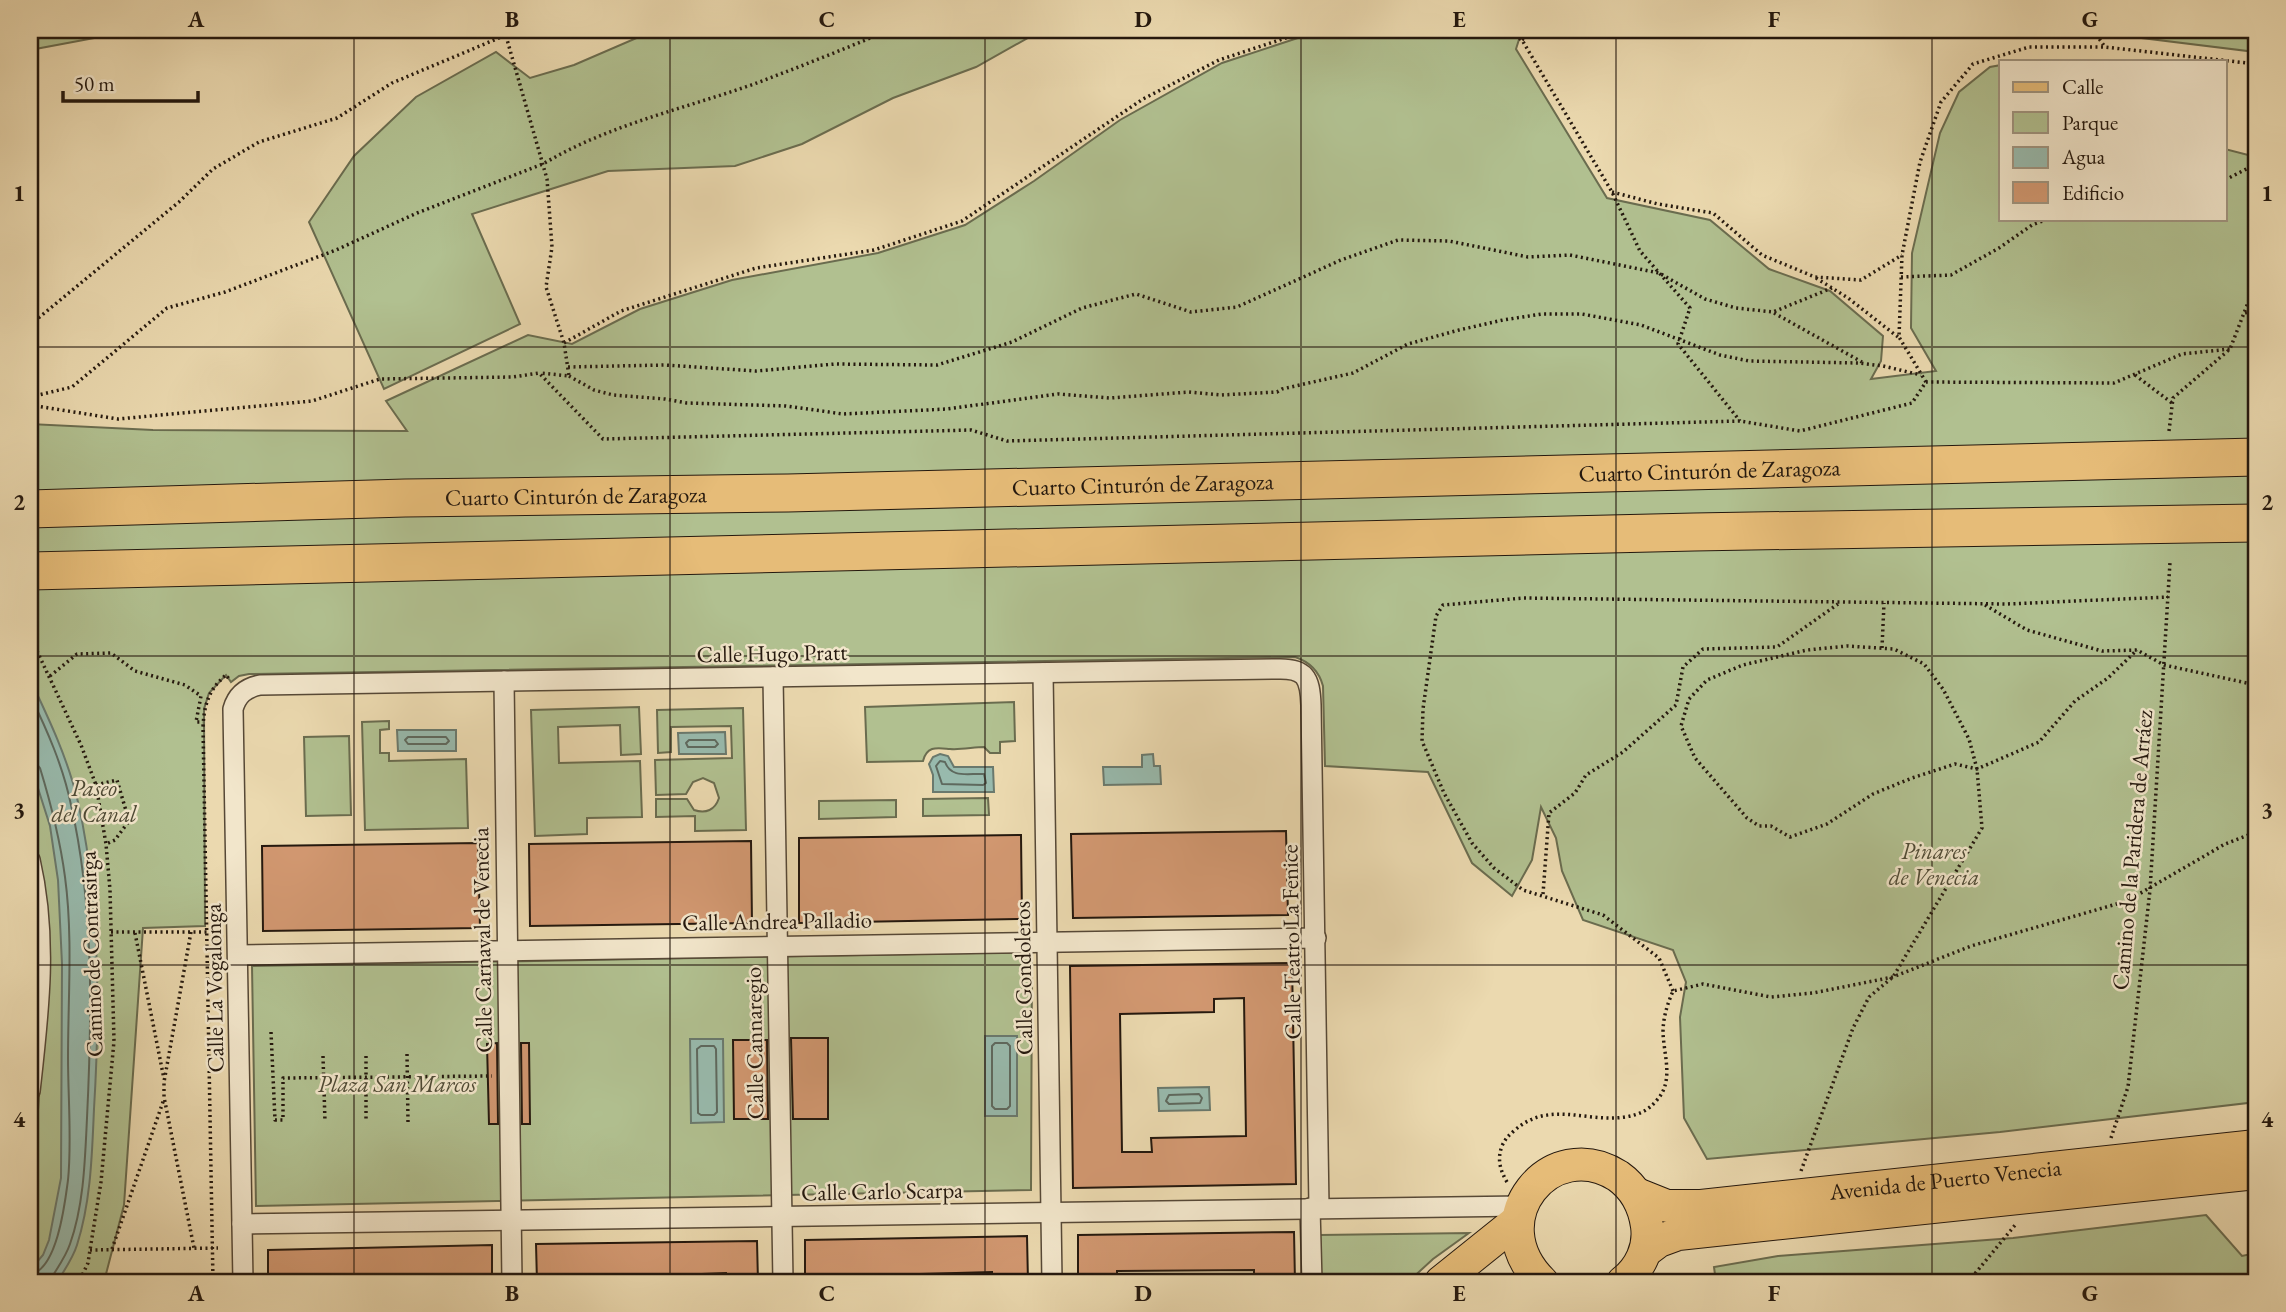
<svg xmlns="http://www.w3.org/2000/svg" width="2286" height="1312" viewBox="0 0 2286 1312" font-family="'EB Garamond',serif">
	<rect width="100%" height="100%" fill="#ebd9af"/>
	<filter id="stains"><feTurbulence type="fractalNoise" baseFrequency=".00286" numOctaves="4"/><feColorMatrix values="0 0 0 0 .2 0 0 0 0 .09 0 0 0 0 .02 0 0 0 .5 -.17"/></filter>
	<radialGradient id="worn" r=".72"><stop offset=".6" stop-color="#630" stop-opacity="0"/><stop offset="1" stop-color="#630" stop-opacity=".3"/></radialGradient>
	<g fill="#b1c090" stroke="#6a6c4f" stroke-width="2">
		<path d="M30,30h107l-107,20z"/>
		<path d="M655,30h387l-66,37 -83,31 -91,46 -67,22 -127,5 -136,43 48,110 -136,65 -75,-167 45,-66 62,-59 80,-45 34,26 44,-13z"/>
		<path d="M1322,30h200l-6,19 91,149 103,22 59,49 61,22 53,45 -2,25 -10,18 65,-8 -25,-43 1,-75 28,-120 19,-41 31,-25 11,-2v154h224v-70l31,8v945l-256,30 -293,27 -23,-41 -4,-101 6,-35 -13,-32 -90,-30 -21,-49 -6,-33 -15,-31 -9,53 -20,36 -40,-33 -44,-91 -103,-6 -2,-80c-4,-15 -13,-24 -28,-29l-1046,17 -10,2 -8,6 -5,-7 -17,18 -5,16 1,217 -62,2 -19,277 -18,69 -3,8h-73v-102l8,-70 6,-89 -3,-149 -11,-49v-399l123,6 254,1 -21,-30 142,-66 44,9 68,-35 92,-29 146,-27 87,-28 69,-44 86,-61 102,-57z"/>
		<path d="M2105,30h151v22l-147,-18z"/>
		<path d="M1014,702l1,39 -15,1v11h-10l-6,-6c-10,0 -23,3 -34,2 -12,-1 -23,-4 -27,12l-56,1 -2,-55z"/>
		<path d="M639,707l2,47 -20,1 -1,-30 -62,2 1,36 81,-2 2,56 -55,1v16l-52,2 -4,-126z"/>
		<path d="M743,708l3,122 -51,1v-15l-39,1v-18h31l7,11c12,4 21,0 25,-12l-5,-15 -11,-5 -10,4 -7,12 -30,1 -1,-35 77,-2 -1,-32 -60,1v25l-13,1 -1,-43z"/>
		<path d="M389,721v8l-9,1v23h9v8l77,-2 2,69 -103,2 -3,-108z"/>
		<path d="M349,736l2,79 -45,1 -2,-79z"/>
		<path d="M988,798l1,17 -66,1v-17z"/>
		<path d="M896,800v17l-77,2v-18z"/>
		<path d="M1032,952l-1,238 -775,16 -4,-240z"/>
		<path d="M2206,1215l36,41 14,-3v29h-540l-2,-15 64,-11 235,-18z"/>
		<path d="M1469,1233l-36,26 -25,23h-87l-1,-47z"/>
	</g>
	<g fill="#98baad" stroke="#6a796d" stroke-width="2">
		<path d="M30,679c19,40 38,80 48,123 22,96 22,209 16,307 -2,45 -3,92 -17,136 -4,13 -13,26 -20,37h-27v-12l13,-15 6,-15 12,-62 1,-214 -4,-84 -8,-54 -20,-63z"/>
		<path d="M397,730h59v21h-58z"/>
		<path d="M725,732l1,22h-47l-1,-21z"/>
		<path d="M940,754l8,2 6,11h39l1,25h-61v-17l-4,-11 4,-7z"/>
		<path d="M1153,754l1,12h6l1,18 -57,1 -1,-18h39v-12z"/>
		<rect x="985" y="1036" width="32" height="80"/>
		<path d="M690,1039h33l1,83 -33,1z"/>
		<path d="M1209,1087l1,23 -51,1 -1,-23z"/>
	</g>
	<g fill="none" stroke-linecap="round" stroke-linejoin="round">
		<g stroke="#5e695e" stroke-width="2">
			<path d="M30,695c17,35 33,71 41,110 23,100 21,210 16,313 -2,41 -3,87 -17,126 -4,12 -12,23 -18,33l-1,5"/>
			<path d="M408,737h38l3,4 -3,3h-38l-3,-4z"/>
			<path d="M689,740h26l3,4 -3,3h-27l-2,-4z"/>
			<path d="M940,761l5,1c6,17 24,11 39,12l2,9 -3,2 -41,-1 -6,-18z"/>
			<path d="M30,762l6,1 4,5c11,36 20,71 25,109 8,59 3,121 3,181 0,39 4,84 0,122 -3,23 -11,91 -38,94"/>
			<path d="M995,1043h12l3,3v60l-3,3h-12l-3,-3v-60z"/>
			<path d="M701,1046h13l2,3 1,63 -3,3h-13l-3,-2 -1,-64z"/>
			<path d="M1199,1094l3,4 -2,5 -31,1 -3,-3 3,-6z"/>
		</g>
	</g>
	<g fill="#d29871" stroke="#24180e" stroke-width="2" fill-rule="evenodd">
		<path d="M1286,831l2,84 -215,3 -2,-84z"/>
		<path d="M1021,835l1,84 -223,4v-85z"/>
		<path d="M751,841l1,82 -222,3 -1,-82z"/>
		<path d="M478,843l2,85 -217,3 -1,-85z"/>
		<path d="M1292,963l4,221 -223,4 -3,-222zM1244,998l2,138 -95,2 1,14h-30l-2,-138 94,-2v-13z"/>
		<path d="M791,1038h37v81h-35z"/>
		<path d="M733,1040h34l1,79h-34z"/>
		<path d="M497,1043l1,81h-9l-2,-80z"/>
		<path d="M521,1043h8l1,81h-8z"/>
		<path d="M1294,1232l1,50h-35v-7h-6v-5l-137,1v7h-5v4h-34v-47z"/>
		<path d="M1027,1236l1,46h-36v-10l-145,4v6h-42v-42z"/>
		<path d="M757,1241l1,41h-31l-1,-9 -150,6 1,3h-40l-1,-38z"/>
		<path d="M492,1245v37h-224v-32z"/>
	</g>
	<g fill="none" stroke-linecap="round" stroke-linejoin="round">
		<defs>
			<g id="street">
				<path d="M1043,673l9,609"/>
				<path d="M773,677l10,605"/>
				<path d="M504,681l8,601"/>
				<path d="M30,860c18,78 9,152 0,231"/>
				<path d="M238,955l1078,-17"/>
				<path d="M1310,1208l2,74"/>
				<path d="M242,1224l1280,-18"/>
				<path d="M243,1282l-10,-573c4,-14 12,-21 27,-24l1017,-16c28,-1 33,8 34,36l8,502"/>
			</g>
			<g id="primary">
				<path id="s1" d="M1637,1194l30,12h34l555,-60"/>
				<path d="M1647,1250l12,-9 19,-7 578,-61"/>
				<path d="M1441,1282l76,-61"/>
				<path d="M1542,1282c-63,-62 9,-149 76,-106 17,12 26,29 29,50 3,22 -7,43 -24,56"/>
			</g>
			<g id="highway">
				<path id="s2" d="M30,509l375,-11 383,-5 1468,-36"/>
				<path d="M30,571l1664,-39 562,-9"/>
			</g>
		</defs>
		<use href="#street" stroke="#564836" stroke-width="22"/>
		<use href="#primary" stroke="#24180e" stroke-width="34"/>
		<use href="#highway" stroke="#24180e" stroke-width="39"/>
		<g stroke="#24180e" stroke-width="3.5" stroke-dasharray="2 3.5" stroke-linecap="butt">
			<path d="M1505,30l17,10 90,152 28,59 50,57 -12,36 62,77"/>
			<path d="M2093,30l12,17"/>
			<path d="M506,36l41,143 5,68 -6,40 18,56 5,33 -28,-3"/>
			<path d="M1522,40l9,-10"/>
			<path d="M2225,180l31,-16"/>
			<path d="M1612,192l46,12 55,9 49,42 53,22 46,3 41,-25"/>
			<path d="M1901,277l50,-2 48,-27 33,-23 16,-6"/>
			<path d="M1816,278l32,20 50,39"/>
			<path d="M1774,313l88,49"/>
			<path d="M2245,313l11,-4"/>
			<path d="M30,325l149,-123 34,-33 46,-27 78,-24 55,-35 114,-48 -1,-5"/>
			<path d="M564,343l57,-32 135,-43 118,-18 88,-29 181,-122 76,-39 91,-30"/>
			<path d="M568,367l97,-2 91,6 79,-7 102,1 75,-23 70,-34 54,-14 55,18 46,-5 104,-47 57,-20 51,1 79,16 42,-2 89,18 46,26 31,9 37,4 59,-24"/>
			<path d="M2135,375l37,28"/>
			<path d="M569,376l25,14 19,5 52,4 22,4 99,3 57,8 104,-5 111,-15 52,4 79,-6 32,3 56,-3 5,-3 71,-16 55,-29 51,-14 44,-10 39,-6h40l59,11 79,30 29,6 110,2 24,3 38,9"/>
			<path d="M1926,382l-27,-45 3,-82 18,-93 21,-60 32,-38 56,-17h76l151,17"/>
			<path d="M30,397l42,-10 95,-79 58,-16 111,-42 81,-37 126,-49c65,-39 140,-55 211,-80 45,-17 91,-35 135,-54"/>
			<path d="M30,405l88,14 194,-18 68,-22 133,-2 26,-4 64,66 368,-9 36,11 733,-20 60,10 112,-28 14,-21 188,1 68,-29 48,-5"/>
			<path d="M2169,431l4,-33 57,-49 26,-67"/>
			<path d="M1985,605l42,25 75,21 35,-1 27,15 92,20"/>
			<path d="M30,636l51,109 15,40 10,59 4,46 4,151 -13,141 -11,68 -2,13 -9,19"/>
			<path d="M1882,648l2,-45"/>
			<path d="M50,676l27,-22 34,-1 24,18 50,14 16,11 -5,26h7"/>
			<path d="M96,785l21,-5 12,41 -14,19 -9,4"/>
			<path d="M1543,894l6,-81 26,-20 11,-18 37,-23 53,-47 7,-38 20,-18 74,-2 61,-43"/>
			<path d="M111,932h96"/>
			<path d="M191,932l-27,150v15l30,151"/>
			<path d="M135,933l29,146"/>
			<path d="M1673,991l-14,-33 -56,-43 -80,-25 -29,-22 -22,-25 -28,-50 -22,-52 1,-32 13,-93 7,-11 80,-7 484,6 161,-7"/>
			<path d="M271,1032l4,88h8v-42l209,-2"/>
			<path d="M407,1054l1,68"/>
			<path d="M323,1056l2,66"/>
			<path d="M366,1056v66"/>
			<path d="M2111,1138l17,-51 22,-197 20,-328"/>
			<path d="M1801,1171l52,-143 16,-31 24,-20 89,-149 -5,-59 -8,-30 -26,-50 -19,-25 -30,-15 -47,-3 -40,4 -64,15 -36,15 -18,19 -8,27 14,32 52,60 12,8h12l19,11 37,-13 46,-30 39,-16 43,-14 22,5 62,-27 36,-41 33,-23 29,-28"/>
			<path d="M1507,1182c-7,-12 -10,-23 -5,-36 3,-7 7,-11 13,-16 34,-30 72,-7 110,-13 13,-2 23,-6 32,-17 17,-19 7,-44 6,-67 0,-15 4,-28 10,-42l30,-7 68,13 42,-4 80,-16 78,-31 156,-45 98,-57 31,-12"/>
			<path d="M112,1249l52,-150"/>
			<path d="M90,1250l128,-2"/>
			<path d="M1974,1276l11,6"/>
			<path d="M213,1282l-10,-555c1,-22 6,-38 23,-52l3,4"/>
			<path d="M1968,1282l48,-58"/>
		</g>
		<use href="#street" stroke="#f2e6cb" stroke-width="19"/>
		<use href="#primary" stroke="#e6bc78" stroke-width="32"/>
		<use href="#highway" stroke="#e6bc78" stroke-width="37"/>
	</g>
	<path fill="none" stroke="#24180e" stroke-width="2" stroke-opacity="0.55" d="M354,30v1252M670,30v1252M985,30v1252M1301,30v1252M1616,30v1252M1932,30v1252M30,347h2226M30,656h2226M30,965h2226"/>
	<g text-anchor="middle" stroke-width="5" stroke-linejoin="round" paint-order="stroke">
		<g font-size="23" fill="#24180e" stroke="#f2e6cb">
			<text dy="8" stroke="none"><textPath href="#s2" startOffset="1680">Cuarto Cinturón de Zaragoza</textPath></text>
			<text dy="8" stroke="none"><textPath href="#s2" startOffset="1113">Cuarto Cinturón de Zaragoza</textPath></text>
			<text dy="8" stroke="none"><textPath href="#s2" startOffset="546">Cuarto Cinturón de Zaragoza</textPath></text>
			<text transform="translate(772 653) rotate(-1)" y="8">Calle Hugo Pratt</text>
			<text transform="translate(2132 850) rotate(-85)" y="8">Camino de la Paridera de Arráez</text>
			<text transform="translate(777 921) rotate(-1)" y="8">Calle Andrea Palladio</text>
			<text transform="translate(482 940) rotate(-91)" y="8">Calle Carnaval de Venecia</text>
			<text transform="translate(1291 942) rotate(-91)" y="8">Calle Teatro La Fenice</text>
			<text transform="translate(91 954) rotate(-92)" y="8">Camino de Contrasirga</text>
			<text transform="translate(1023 978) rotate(-91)" y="8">Calle Gondoleros</text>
			<text transform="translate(214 988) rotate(-91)" y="8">Calle La Vogalonga</text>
			<text transform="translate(754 1043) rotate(-91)" y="8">Calle Cannaregio</text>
			<text dy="8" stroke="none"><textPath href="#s1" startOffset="312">Avenida de Puerto Venecia</textPath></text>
			<text transform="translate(882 1191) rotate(-1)" y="8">Calle Carlo Scarpa</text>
		</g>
		<g font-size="23" font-style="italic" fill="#4e4a35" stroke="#f2e6cb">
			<text x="94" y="796">Paseo<tspan x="94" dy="26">del Canal</tspan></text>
			<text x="1934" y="859">Pinares<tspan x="1934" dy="26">de Venecia</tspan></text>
			<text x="397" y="1092">Plaza San Marcos</text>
		</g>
	</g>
	<rect width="2286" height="1312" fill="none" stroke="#ebd9af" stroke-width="77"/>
	<rect x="1999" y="60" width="228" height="161" fill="#f2e6cb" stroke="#a0947f" stroke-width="2"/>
	<rect x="2013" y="82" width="35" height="10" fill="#e6bc78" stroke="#a0947f" stroke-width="2"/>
	<text x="2062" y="94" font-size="21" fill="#24180e">Calle</text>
	<rect x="2013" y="112" width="35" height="21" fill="#b1c090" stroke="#a0947f" stroke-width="2"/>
	<text x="2062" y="130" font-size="21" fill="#24180e">Parque</text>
	<rect x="2013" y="147" width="35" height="21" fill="#98baad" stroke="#a0947f" stroke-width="2"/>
	<text x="2062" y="164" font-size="21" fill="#24180e">Agua</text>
	<rect x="2013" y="182" width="35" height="21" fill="#d29871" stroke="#a0947f" stroke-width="2"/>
	<text x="2062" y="200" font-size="21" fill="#24180e">Edificio</text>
	<path d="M63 91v10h135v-10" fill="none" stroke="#24180e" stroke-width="3.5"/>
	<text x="74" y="91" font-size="21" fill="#24180e" stroke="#f2e6cb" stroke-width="5" paint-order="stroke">50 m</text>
	<rect x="38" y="38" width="2210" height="1236" fill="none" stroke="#24180e" stroke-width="2.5"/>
	<g font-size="23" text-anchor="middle" font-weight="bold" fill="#24180e">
		<text x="196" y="27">A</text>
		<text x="512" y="27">B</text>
		<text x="827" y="27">C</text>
		<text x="1143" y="27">D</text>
		<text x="1459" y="27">E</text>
		<text x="1774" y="27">F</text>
		<text x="2090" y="27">G</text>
		<text x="19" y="201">1</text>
		<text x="2267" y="201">1</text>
		<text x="19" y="510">2</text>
		<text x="2267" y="510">2</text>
		<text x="19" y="818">3</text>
		<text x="2267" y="818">3</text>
		<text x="19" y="1127">4</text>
		<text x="2267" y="1127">4</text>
		<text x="196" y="1301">A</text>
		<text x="512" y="1301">B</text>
		<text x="827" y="1301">C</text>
		<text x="1143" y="1301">D</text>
		<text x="1459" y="1301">E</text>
		<text x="1774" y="1301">F</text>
		<text x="2090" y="1301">G</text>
	</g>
	<rect width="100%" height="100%" filter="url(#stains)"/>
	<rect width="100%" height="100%" fill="url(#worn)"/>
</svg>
